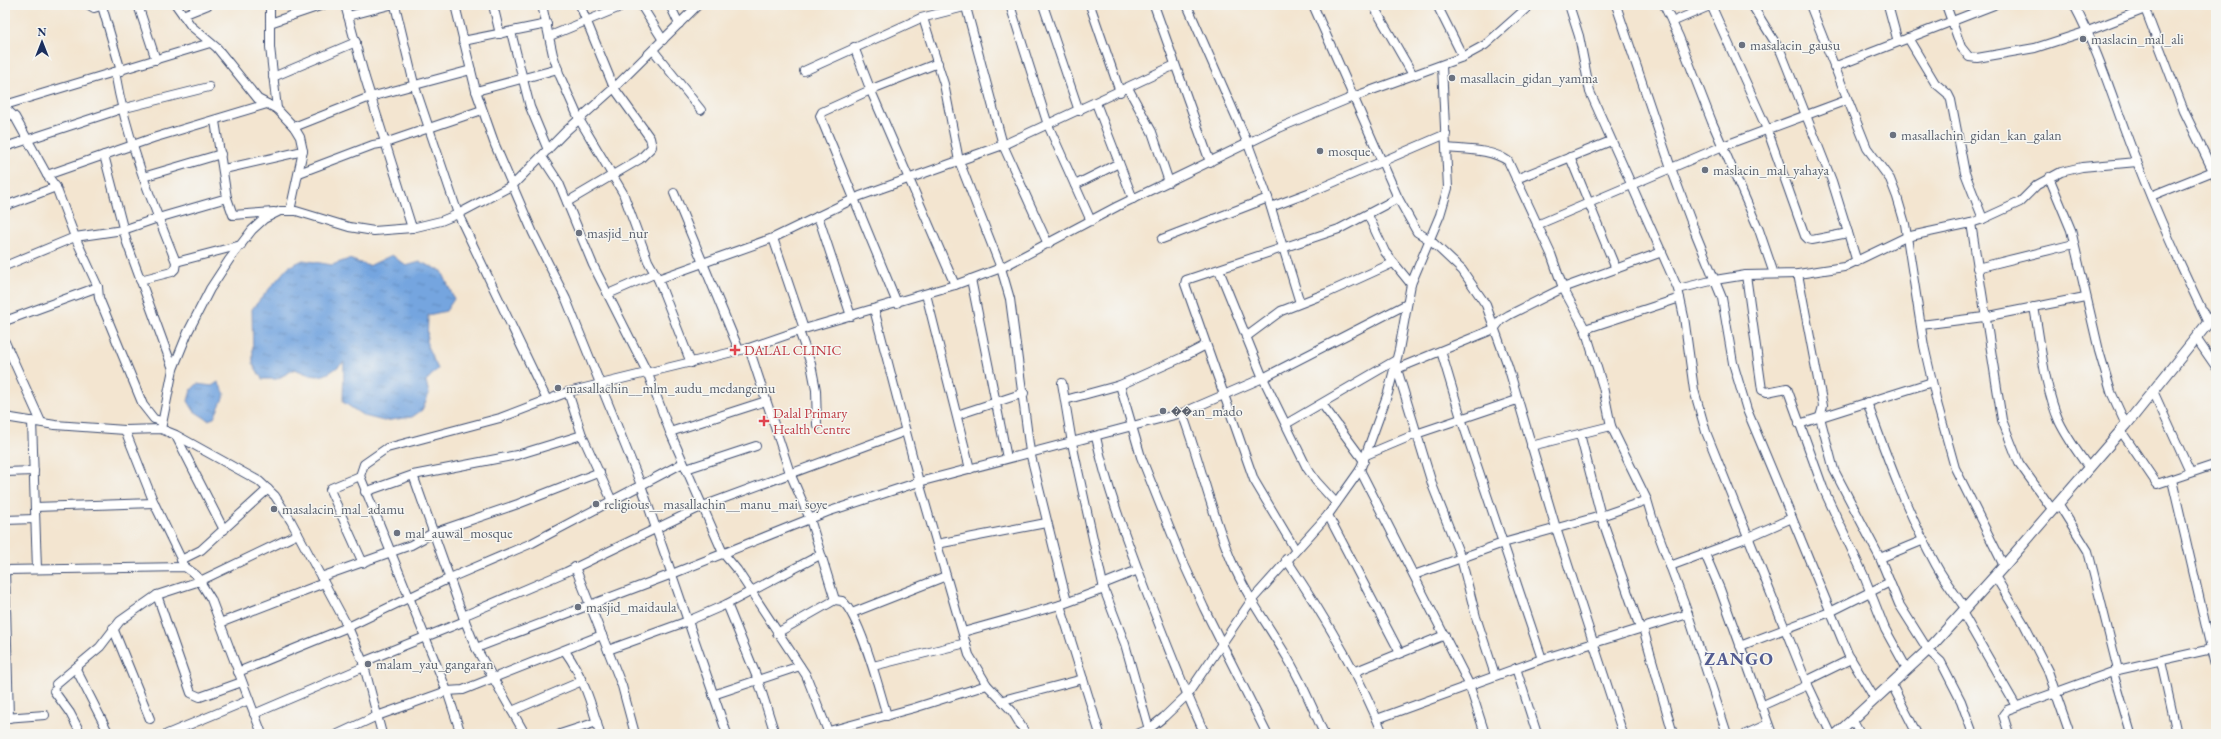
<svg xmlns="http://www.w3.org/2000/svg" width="2221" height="739" viewBox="0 0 2221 739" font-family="'EB Garamond',serif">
	<defs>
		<pattern id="water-ripples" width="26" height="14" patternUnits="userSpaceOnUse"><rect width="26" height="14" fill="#74a5df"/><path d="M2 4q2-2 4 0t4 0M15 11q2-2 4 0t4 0" fill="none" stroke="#5e87b8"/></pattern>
	</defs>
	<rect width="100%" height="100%" fill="#f6f6f2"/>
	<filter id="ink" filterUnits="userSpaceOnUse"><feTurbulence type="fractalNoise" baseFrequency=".025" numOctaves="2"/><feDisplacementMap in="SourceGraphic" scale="8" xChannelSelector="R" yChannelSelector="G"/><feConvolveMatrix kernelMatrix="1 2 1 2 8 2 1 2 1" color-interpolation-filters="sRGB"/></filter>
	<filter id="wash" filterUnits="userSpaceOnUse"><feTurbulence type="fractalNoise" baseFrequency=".012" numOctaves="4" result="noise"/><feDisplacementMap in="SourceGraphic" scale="16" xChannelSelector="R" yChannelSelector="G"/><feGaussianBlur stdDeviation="0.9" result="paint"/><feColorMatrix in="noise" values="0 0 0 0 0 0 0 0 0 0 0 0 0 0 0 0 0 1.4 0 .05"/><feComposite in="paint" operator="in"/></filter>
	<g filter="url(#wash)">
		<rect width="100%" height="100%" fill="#f3e5d0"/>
		<g fill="url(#water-ripples)" stroke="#486a9e">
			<path d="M392,255l14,11 14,-4 22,9 12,28 -8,12 -18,4 -1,31 11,23 -12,12 3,13 -7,16 -10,7 -28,4 -20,-5 -21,-14 1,-40c-20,16 -25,18 -49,7l-18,10h-15l-9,-15 -1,-55 36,-42 15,-7 29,5 17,-6 20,7z"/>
			<path d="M218,382l7,12 -11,24 -6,2 -14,-9 -6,-10 3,-11 6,-6 15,2z"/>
		</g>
	</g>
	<g filter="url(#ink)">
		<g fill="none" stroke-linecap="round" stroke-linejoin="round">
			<defs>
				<g id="minor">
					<path d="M89,5l5,3 10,-3"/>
					<path d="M138,5l18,55"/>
					<path d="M176,5l15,21 26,22 41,51 19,10 17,18 6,10 3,14 -13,60"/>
					<path d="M270,5v42l7,62"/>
					<path d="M345,5l20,73 47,150"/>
					<path d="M395,5l19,79 44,130 89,186"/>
					<path d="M455,5l21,86 19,54 38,88 33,66 75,186 86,249"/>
					<path d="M493,5l7,29"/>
					<path d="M542,5l11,50 7,21 19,43 44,74 25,68 10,18 33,84"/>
					<path d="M641,5l22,35"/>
					<path d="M670,5l9,19"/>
					<path d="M1010,5l38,120 43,96"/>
					<path d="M1043,5l36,106"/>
					<path d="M1090,5l30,87"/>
					<path d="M1154,5l56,157"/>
					<path d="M1187,5l61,139 20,54 32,105"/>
					<path d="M1313,5l85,193 19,34 13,8 32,30 24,35 22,61 48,162 67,206"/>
					<path d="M1373,5l40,70"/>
					<path d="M1437,5l26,52"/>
					<path d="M1569,5l10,31 11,56 88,197 6,28 10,73 12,42 100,249 25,53"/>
					<path d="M1616,5l55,163 24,64 27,66 11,65 14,47 45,108"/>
					<path d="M1664,5l15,32 33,85 47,108 15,44"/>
					<path d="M1711,5l56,124 38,107 3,3 4,1 36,-7"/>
					<path d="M1752,5l29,47 51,129 25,81"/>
					<path d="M1810,5l57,143 23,31 7,18 8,27 19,122 13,57 18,65 49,98"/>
					<path d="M1888,5l10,37"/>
					<path d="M1946,5l15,42 8,10 8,1 58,-10 53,-17 57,-22"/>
					<path d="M2074,5c27,50 42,105 63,157 21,55 46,108 71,161"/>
					<path d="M102,6l19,65"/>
					<path d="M2144,6l40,105 32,66"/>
					<path d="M966,7l37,138 45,99"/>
					<path d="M183,15l25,-10"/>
					<path d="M348,16l42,-11"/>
					<path d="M923,18l21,66 15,77 42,107 9,31 20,153 37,150"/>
					<path d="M1672,22l40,-17"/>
					<path d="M270,23l53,-18"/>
					<path d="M511,32l19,75 18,43"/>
					<path d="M550,36l75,-31"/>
					<path d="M1908,38l27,45 13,11 3,6 14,73 18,46"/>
					<path d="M463,41l84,-17"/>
					<path d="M854,47l17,44 84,194"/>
					<path d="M653,50l48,60"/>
					<path d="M1834,67l160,-62"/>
					<path d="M804,71l117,-53 51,-13"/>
					<path d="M115,72c11,66 36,128 61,190l-1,7 -3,3 -32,8"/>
					<path d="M273,77l83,-35"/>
					<path d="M1128,88l24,44 17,50"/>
					<path d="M476,91l82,-22"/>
					<path d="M1096,103l37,96"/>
					<path d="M5,105l205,-62"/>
					<path d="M5,108l10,9 32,58 9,12 19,50 23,50 1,11 44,107 11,14 7,2"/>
					<path d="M215,121l12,77 6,17 41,-3"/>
					<path d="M294,127l76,-30 101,-27"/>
					<path d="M5,147l116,-38 88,-22"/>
					<path d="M1447,148c20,2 44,1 61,13l43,93 12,34 22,41 18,58 8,39 36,74 5,17 36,97 39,120"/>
					<path d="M104,155l23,88 46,126"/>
					<path d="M542,157l17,26 34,82 55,109 22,58 53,121 14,17 69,105 23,59"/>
					<path d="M1570,157l46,112"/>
					<path d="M224,169l79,-18"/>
					<path d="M299,173l74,-28 12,-2 97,-33"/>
					<path d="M47,175l106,-37 114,-34"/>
					<path d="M143,177l78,-23"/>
					<path d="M2049,177l22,53 28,121 12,41 15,33"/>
					<path d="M1516,179l95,-38"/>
					<path d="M1075,185l44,-22"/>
					<path d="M674,193l65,157"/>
					<path d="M2151,196l65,-26"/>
					<path d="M567,202l73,-43 12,-12 -2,-9 -36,-50 -34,-83"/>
					<path d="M5,206l51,-19"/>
					<path d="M1271,207l40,-15 135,-58"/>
					<path d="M1368,215l17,37 26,32"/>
					<path d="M818,216l33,100"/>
					<path d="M1971,223l31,197 17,43 33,46"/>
					<path d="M1537,225l186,-79 124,-46"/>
					<path d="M773,238l31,91"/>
					<path d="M1162,239l106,-41"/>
					<path d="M176,262l65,-17"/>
					<path d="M5,266l70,-29 48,-7 35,-12 69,-20"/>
					<path d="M1977,268l97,-24"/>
					<path d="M1219,270l44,108 44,90 9,13 20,22"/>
					<path d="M1798,274l25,132 -3,11 2,8 12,45 46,88 19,46 29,46 13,12 20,39 12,33"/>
					<path d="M1746,275l16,115 5,2 20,-4 36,100 41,88 21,53 22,40"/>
					<path d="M658,279l115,-41 87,-42 143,-51 172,-80"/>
					<path d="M971,279l36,179"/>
					<path d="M1678,289l37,-9 31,-5 52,-1 46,-7 62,-30 65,-14 12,-4 37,-17 17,-17 24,-13 21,-5 55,-5"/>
					<path d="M608,294l46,-20"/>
					<path d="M926,294l44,175"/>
					<path d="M897,303l-77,-187 2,-4 55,-25 61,-24"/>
					<path d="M2034,307c7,37 10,79 25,114 8,17 19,32 30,47"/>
					<path d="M874,309l45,173 50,173 18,30 25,26 14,23"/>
					<path d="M5,321l93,-34"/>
					<path d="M1921,325l63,-8 101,-20"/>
					<path d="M1585,329l95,-31"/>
					<path d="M799,331l12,33 5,26 1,35"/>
					<path d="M1246,337l35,-26 46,-18 66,-30"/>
					<path d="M2196,338l20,29"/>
					<path d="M5,342l36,80"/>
					<path d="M749,348l41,125 20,46 25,81"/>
					<path d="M1441,351l20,67 81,241"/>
					<path d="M1397,369l36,118 28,71 15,59 19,58"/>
					<path d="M1394,370l100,-41 7,-9 8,-5 54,-27 99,-36"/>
					<path d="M1062,383l10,60 32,146 21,55 25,89"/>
					<path d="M1120,385l21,72 42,105 21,46 63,126"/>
					<path d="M2153,391l37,81"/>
					<path d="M568,392l14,43 30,66"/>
					<path d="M1065,400l55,-15 61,-27 25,-13"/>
					<path d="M1867,402c20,56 41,112 69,163 8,15 19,29 29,43"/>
					<path d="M1322,404l42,57"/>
					<path d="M1182,413c18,48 29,99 49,147 15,35 37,65 56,97 15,25 26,51 37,77"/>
					<path d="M957,415l67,-22"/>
					<path d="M5,417l50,8 70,5 36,-1 15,6 83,46 16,15 16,25 57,106 15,35 19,72"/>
					<path d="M32,421l5,148"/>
					<path d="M1286,424l110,-64"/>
					<path d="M1799,424l133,-42"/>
					<path d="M161,429l12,-60 15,-37 22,-43 19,-29 23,-30 12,-11 16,-8h16l53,16 25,4 38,-3 29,-7 17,-7 55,-29 53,-54 48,-43 84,-83"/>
					<path d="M125,430l29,73 31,64"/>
					<path d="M2121,431l36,53 54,-18 5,1"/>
					<path d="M670,432l96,-31"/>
					<path d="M1580,434l21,82 39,112"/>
					<path d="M176,436l48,94"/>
					<path d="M1096,437c12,56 33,109 53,162 18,45 35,91 56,135"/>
					<path d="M1531,446l80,-20"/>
					<path d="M1366,455l50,-21 101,-34"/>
					<path d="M686,469l70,-23"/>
					<path d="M1360,470l109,214 16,50"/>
					<path d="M5,472l29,-1"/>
					<path d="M413,475l50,141 13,32 49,86"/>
					<path d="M360,476l-29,12 -1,2 33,73"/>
					<path d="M2172,480l44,190"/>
					<path d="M365,492l48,-17 104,-20 65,-20"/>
					<path d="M2058,503l30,48 30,119"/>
					<path d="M35,507l119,-4"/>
					<path d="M1328,515l72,138"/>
					<path d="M5,520l30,-1"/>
					<path d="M937,544l109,-21"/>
					<path d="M1295,549l-41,-69 -69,-196 1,-4 153,-51 59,-31"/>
					<path d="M1705,554l15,35 52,145"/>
					<path d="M1880,558l44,-18"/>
					<path d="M1286,559c37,55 73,114 97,175"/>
					<path d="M181,560l20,-10 67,-61"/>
					<path d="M1670,566l79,-29 43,-19 56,136 27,45"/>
					<path d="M575,567l47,119 13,48"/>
					<path d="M5,570l180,-3 11,8 15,24 51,135"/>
					<path d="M5,570l4,148"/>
					<path d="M1414,575l89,-32 98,-27 46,-16"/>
					<path d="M1995,576l29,48 24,47 22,63"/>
					<path d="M321,577l90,-32 22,-12 85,-29 82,-32"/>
					<path d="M1103,584l35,-14"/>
					<path d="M157,595l34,98 9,4 42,-15"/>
					<path d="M1060,605l40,129"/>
					<path d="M1962,612l54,94"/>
					<path d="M852,613l94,-37"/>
					<path d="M463,616l103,-44 137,-66 203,-75"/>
					<path d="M220,623l104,-40"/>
					<path d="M113,628l37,91"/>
					<path d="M1643,628l30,106"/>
					<path d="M963,632l97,-27 44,-16"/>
					<path d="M777,633l58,-33 7,1c18,14 38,91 45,115"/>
					<path d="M1740,646l90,-34 60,-30"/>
					<path d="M476,648l196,-74 155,-62 92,-30 263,-69 81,-35 144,-74"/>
					<path d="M608,650l80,-29 39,-17"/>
					<path d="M565,651c18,25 27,54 35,83"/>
					<path d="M2161,661l16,73"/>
					<path d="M363,662l102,-41"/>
					<path d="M873,666l93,-23"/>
					<path d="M1516,668l21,66"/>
					<path d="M76,669l33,65"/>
					<path d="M238,672l110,-45 102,-49 82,-35 151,-80"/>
					<path d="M1354,672l91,-37"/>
					<path d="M2113,672l18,62"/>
					<path d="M1806,681l45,-22"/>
					<path d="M56,684l44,-37 20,-26 37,-26 43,-14 98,-47"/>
					<path d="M1892,685l25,49"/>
					<path d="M54,691l16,22 11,21"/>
					<path d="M713,695l87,-29"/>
					<path d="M1003,700l80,-21"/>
					<path d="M1761,706l47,-21"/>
					<path d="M512,711l70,-30"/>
					<path d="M254,714l110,-47"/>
					<path d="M5,718l40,-3"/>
					<path d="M1377,719l165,-60 146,-45"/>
					<path d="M1852,719l8,15"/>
					<path d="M829,731l85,-23 73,-23"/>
					<path d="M167,734l82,-34"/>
					<path d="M338,734l39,-18 70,-25 16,-1 139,-55"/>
					<path d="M461,734l-14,-43 -87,-215 4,-12 23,-16 113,-30 68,-26 181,-44 55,-19 151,-44 46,-17 117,-62 161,-78 74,-31 110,-40 22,-12 45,-40"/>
					<path d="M560,734l37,-12"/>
					<path d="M775,734l-17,-54 -31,-76 93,-49"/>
					<path d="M1137,734l12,-5 15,-12 23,-22 64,-94 77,-86 32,-45 28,-77 11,-43 12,-66 29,-69 8,-27 -6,-122"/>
					<path d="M1746,734l22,-10"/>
					<path d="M2009,734l-6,-19 4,-5 111,-40 98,-22"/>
				</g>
				<path id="tertiary" d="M1837,734l91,-84 76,-84 122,-141 90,-112"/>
			</defs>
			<use href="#minor" stroke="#3b4a6f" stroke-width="10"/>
			<use href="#tertiary" stroke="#3b4a6f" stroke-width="12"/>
			<use href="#minor" stroke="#fff" stroke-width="8"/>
			<use href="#tertiary" stroke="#fff" stroke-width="10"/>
		</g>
	</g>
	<g fill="#6b7280" stroke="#f6f6f2" stroke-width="1.5">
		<circle cx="2083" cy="39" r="4"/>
		<circle cx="1742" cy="45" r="4"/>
		<circle cx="1452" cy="78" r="4"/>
		<circle cx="1893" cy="135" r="4"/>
		<circle cx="1320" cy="151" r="4"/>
		<circle cx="1705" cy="170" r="4"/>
		<circle cx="579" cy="233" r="4"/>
		<circle cx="558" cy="388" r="4"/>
		<circle cx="1163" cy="411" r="4"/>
		<circle cx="596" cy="504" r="4"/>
		<circle cx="274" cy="509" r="4"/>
		<circle cx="397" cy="533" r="4"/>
		<circle cx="578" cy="607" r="4"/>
		<circle cx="368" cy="664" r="4"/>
	</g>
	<g fill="#e0444e" stroke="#f6f6f2" stroke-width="1.5">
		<path d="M733 344h4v4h4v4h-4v4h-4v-4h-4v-4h4z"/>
		<path d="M762 415h4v4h4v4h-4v4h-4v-4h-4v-4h4z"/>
	</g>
	<g text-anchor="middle" stroke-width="3" stroke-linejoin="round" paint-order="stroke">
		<g font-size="14" fill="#5b616d" stroke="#f6f6f2" text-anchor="start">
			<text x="2091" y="44">maslacin_mal_ali</text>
			<text x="1750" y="50">masalacin_gausu</text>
			<text x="1460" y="83">masallacin_gidan_yamma</text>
			<text x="1901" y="140">masallachin_gidan_kan_galan</text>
			<text x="1328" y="156">mosque</text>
			<text x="1713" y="175">maslacin_mal_yahaya</text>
			<text x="587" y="238">masjid_nur</text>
			<text x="566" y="393">masallachin__mlm_audu_medangemu</text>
			<text x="1171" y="416">��an_mado</text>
			<text x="604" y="509">religious__masallachin__manu_mai_soye</text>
			<text x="282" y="514">masalacin_mal_adamu</text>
			<text x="405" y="538">mal_auwal_mosque</text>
			<text x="586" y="612">masjid_maidaula</text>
			<text x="376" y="669">malam_yau_gangaran</text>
		</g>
		<g font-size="14" fill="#be3a42" stroke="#f6f6f2" text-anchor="start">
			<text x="744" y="355">DALAL CLINIC</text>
			<text x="773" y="418">Dalal Primary<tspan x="773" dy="16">Health Centre</tspan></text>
		</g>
		<g font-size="18" font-weight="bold" letter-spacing="1" fill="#535c91" stroke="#f6f6f2">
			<text x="1739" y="665">ZANGO</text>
		</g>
	</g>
	<rect width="2221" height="739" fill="none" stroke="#f6f6f2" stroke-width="20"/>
	<g transform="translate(42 42)" stroke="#f6f6f2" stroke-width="3" paint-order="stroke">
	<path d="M0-3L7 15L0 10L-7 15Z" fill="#1b2f5e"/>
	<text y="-6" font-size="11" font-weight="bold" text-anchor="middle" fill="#1b2f5e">N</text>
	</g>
</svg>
